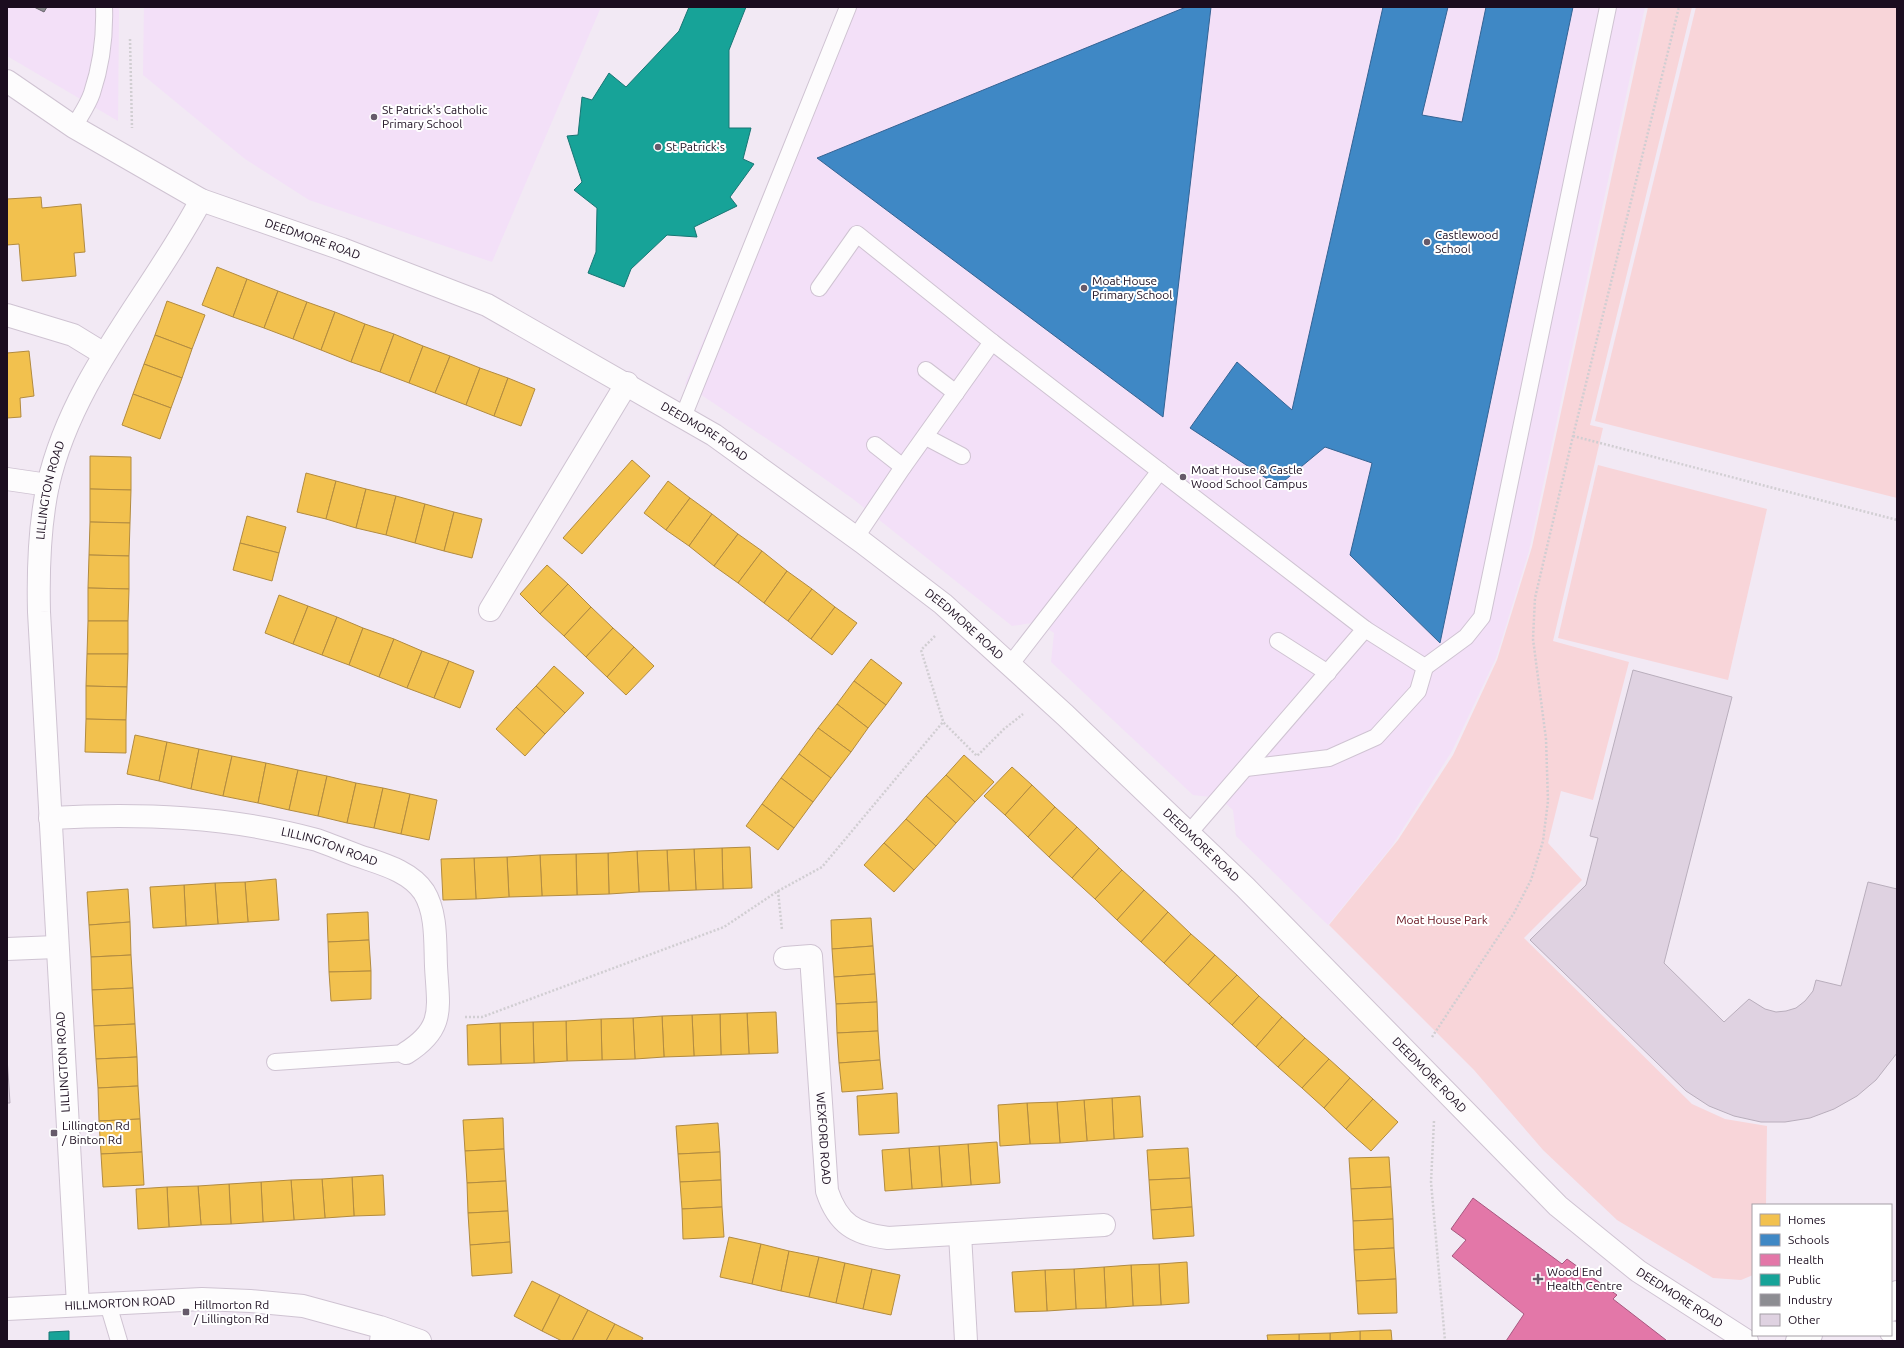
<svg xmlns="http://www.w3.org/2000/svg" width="1904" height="1348" viewBox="0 0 1904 1348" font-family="Ubuntu,sans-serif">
	<rect width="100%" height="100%" fill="#f2e9f4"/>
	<g fill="#f3e0f8">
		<path d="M7,7h112l-1,114 -111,-65z"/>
		<path d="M144,7h457l-109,255 -183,-62 -64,-41 -102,-84z"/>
		<path d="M843,7h802l-116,544 -33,107 -44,93 -60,95 -64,79 -92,-89 -3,-26 -14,-12 -26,-3 -142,-133 3,-29 -16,-11 -26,4 -159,-127 -62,-44 -106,-71z"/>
	</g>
	<g fill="#f8d5d9">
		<path d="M1648,7h44l-102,418 13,3 -50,213 76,21 -36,138 -32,-9 -13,52 34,37 -58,58 168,166 33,15 42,7 -1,79h-13v70l-12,5 -28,-2 -96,-58 -74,-70 -69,-80 -145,-145 69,-85 55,-85 44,-95 35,-113z"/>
		<path d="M1696,7h201v491l-302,-77z"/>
		<path d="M1598,465l169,44 -39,171 -170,-42z"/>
	</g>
	<g fill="#f2c14e" stroke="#b28b40">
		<path d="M41,197l1,11 39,-4 4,48 -11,1 2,23 -54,5 -3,-37 -12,1v-46z"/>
		<path d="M217,267l30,12 -14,38 -31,-12z"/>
		<path d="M247,279l31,12 -14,37 -31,-11z"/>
		<path d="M278,291l29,11 -14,37 -29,-11z"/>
		<path d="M167,301l38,14 -13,34 -37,-14z"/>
		<path d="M307,302l28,10 -14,38 -28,-11z"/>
		<path d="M335,312l30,12 -14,38 -30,-12z"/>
		<path d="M365,324l29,10 -14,38 -29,-10z"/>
		<path d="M394,334l29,12 -14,37 -29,-11z"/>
		<path d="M155,335l37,14 -10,29 -38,-14z"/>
		<path d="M423,346l27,10 -15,37 -26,-10z"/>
		<path d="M29,351l5,45 -14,2 1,19 -14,1v-65z"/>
		<path d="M450,356l30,12 -14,37 -31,-12z"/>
		<path d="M144,364l38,14 -11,30 -38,-14z"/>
		<path d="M480,368l28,10 -14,38 -28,-11z"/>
		<path d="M508,378l27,11 -14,37 -27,-10z"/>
		<path d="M133,394l38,14 -11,31 -38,-14z"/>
		<path d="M90,456l41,1v33l-41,-1z"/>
		<path d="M632,460l18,16 -68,78 -19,-16z"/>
		<path d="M306,473l30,8 -10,38 -29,-7z"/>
		<path d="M336,481l30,8 -10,39 -30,-9z"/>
		<path d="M668,481l22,17 -24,32 -22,-17z"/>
		<path d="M90,489l41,1 -1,33 -40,-1z"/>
		<path d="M366,489l30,7 -10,39 -30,-7z"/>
		<path d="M396,496l29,8 -10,39 -29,-8z"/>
		<path d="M690,498l22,16 -23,32 -23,-16z"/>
		<path d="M425,504l29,8 -10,39 -29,-8z"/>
		<path d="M454,512l28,7 -10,39 -28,-7z"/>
		<path d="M712,514l26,20 -24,32 -25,-20z"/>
		<path d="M247,516l39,11 -7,26 -39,-10z"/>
		<path d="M90,522l40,1 -1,33 -40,-1z"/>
		<path d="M738,534l24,17 -24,32 -24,-17z"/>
		<path d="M240,543l39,10 -7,28 -39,-11z"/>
		<path d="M762,551l25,20 -23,32 -26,-20z"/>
		<path d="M89,555l40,1v33l-41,-1z"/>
		<path d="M547,565l21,19 -28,30 -20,-20z"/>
		<path d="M787,571l25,18 -24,32 -24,-18z"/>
		<path d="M568,584l23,23 -27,29 -24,-22z"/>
		<path d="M88,588l41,1 -1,32h-40z"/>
		<path d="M812,589l23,18 -24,32 -23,-18z"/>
		<path d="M279,595l29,11 -15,38 -28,-11z"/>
		<path d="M308,606l29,11 -15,38 -29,-11z"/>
		<path d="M591,607l22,21 -27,29 -22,-21z"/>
		<path d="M835,607l22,16 -25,32 -21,-16z"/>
		<path d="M337,617l26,11 -14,37 -27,-10z"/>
		<path d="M88,621h40v33h-41z"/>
		<path d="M363,628l31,11 -15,38 -30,-12z"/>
		<path d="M613,628l21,19 -27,30 -21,-20z"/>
		<path d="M394,639l28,12 -15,37 -28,-11z"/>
		<path d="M634,647l20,19 -28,29 -19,-18z"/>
		<path d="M422,651l27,10 -15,37 -27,-10z"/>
		<path d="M87,654h41l-1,33 -41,-1z"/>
		<path d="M871,659l31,24 -16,22 -32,-24z"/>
		<path d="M449,661l25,10 -14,37 -26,-10z"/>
		<path d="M554,666l30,27 -19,20 -29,-27z"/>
		<path d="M854,681l32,24 -18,23 -31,-24z"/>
		<path d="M86,686l41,1 -1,33 -40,-1z"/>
		<path d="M536,686l29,27 -20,21 -29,-27z"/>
		<path d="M837,704l31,24 -17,24 -33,-24z"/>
		<path d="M516,707l29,27 -20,22 -29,-27z"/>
		<path d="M86,719l40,1v33l-41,-1z"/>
		<path d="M818,728l33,24 -20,26 -32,-24z"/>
		<path d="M135,735l32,7 -8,39 -32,-7z"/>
		<path d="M167,742l32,7 -8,40 -32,-8z"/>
		<path d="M199,749l33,7 -9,40 -32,-7z"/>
		<path d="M799,754l32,24 -18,24 -32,-24z"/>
		<path d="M964,755l30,27 -19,20 -29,-27z"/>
		<path d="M232,756l34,7 -8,40 -35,-7z"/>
		<path d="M266,763l32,7 -9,40 -31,-7z"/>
		<path d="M1012,767l20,18 -27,30 -21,-19z"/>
		<path d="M298,770l29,6 -9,40 -29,-6z"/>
		<path d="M946,775l29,27 -19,21 -30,-27z"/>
		<path d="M327,776l29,7 -9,40 -29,-7z"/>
		<path d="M781,778l32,24 -19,26 -32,-24z"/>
		<path d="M356,783l27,5 -9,40 -27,-5z"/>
		<path d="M1032,785l23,22 -27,30 -23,-22z"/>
		<path d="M383,788l27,6 -9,40 -27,-6z"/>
		<path d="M410,794l27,6 -8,40 -28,-6z"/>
		<path d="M926,796l30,27 -20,23 -30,-27z"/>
		<path d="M762,804l32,24 -16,22 -32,-24z"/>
		<path d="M1055,807l22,20 -28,30 -21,-20z"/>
		<path d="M906,819l30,27 -22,24 -30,-27z"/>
		<path d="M1077,827l22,21 -27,30 -23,-21z"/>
		<path d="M884,843l30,27 -20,22 -30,-27z"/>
		<path d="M750,847l2,41 -29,1 -1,-41z"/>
		<path d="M722,848l1,41 -27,1 -2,-41z"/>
		<path d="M1099,848l23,22 -27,29 -23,-21z"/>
		<path d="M694,849l2,41 -27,1 -2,-41z"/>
		<path d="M667,850l2,41 -30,1 -2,-41z"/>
		<path d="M637,851l2,41 -30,2 -1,-41z"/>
		<path d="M608,853l1,41 -32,1 -1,-41z"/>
		<path d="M576,854l1,41 -35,1 -2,-41z"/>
		<path d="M540,855l2,41 -33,1 -2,-40z"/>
		<path d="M507,857l2,40 -33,2 -2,-41z"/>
		<path d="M474,858l2,41 -33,1 -2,-41z"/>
		<path d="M1122,870l22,20 -27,30 -22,-21z"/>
		<path d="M276,879l3,41 -31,2 -3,-40z"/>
		<path d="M245,882l3,40 -30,2 -3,-41z"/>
		<path d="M215,883l3,41 -32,2 -2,-41z"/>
		<path d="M184,885l2,41 -33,2 -3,-41z"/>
		<path d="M128,889l2,33 -41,3 -2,-33z"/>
		<path d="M1144,890l24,22 -27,30 -24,-22z"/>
		<path d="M368,912l1,28 -41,2 -1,-28z"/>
		<path d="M1168,912l23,22 -27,29 -23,-21z"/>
		<path d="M871,918l2,28 -41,3 -1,-29z"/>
		<path d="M130,922l1,33 -40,2 -2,-32z"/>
		<path d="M1191,934l24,21 -27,30 -24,-22z"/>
		<path d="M369,940l2,31 -42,1 -1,-30z"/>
		<path d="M873,946l2,28 -41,3 -2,-28z"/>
		<path d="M131,955l2,33 -41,2 -1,-33z"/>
		<path d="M1215,955l22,20 -28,29 -21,-19z"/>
		<path d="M371,971v28l-40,2 -2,-29z"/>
		<path d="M875,974l2,28 -41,2 -2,-27z"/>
		<path d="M1237,975l22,21 -27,29 -23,-21z"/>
		<path d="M133,988l2,36 -41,2 -2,-36z"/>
		<path d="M1259,996l23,21 -26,30 -24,-22z"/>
		<path d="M877,1002l1,29 -41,2 -1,-29z"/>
		<path d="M776,1012l2,41 -29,1 -2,-41z"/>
		<path d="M747,1013l2,41 -28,1 -1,-41z"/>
		<path d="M720,1014l1,41 -27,1 -2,-41z"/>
		<path d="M692,1015l2,41 -30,1 -2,-41z"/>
		<path d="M662,1016l2,41 -29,2 -2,-41z"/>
		<path d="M1282,1017l23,21 -27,29 -22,-20z"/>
		<path d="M633,1018l2,41 -33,1 -1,-41z"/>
		<path d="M601,1019l1,41 -35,1 -1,-40z"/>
		<path d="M566,1021l1,40 -33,2 -1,-41z"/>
		<path d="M533,1022l1,41 -33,1 -1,-41z"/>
		<path d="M500,1023l1,41 -33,1 -1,-40z"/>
		<path d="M135,1024l2,33 -41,2 -2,-33z"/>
		<path d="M878,1031l2,29 -41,3 -2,-30z"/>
		<path d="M1305,1038l24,21 -27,29 -24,-21z"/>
		<path d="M137,1057l1,29 -40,2 -2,-29z"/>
		<path d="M1329,1059l21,19 -26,30 -22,-20z"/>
		<path d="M880,1060l3,29 -41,3 -3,-29z"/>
		<path d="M1350,1078l23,21 -27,30 -22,-21z"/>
		<path d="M138,1086l2,33 -41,2 -1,-33z"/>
		<path d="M897,1093l2,40 -40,2 -2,-39z"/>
		<path d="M1140,1096l3,41 -29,2 -2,-41z"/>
		<path d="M1112,1098l2,41 -27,2 -3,-41z"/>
		<path d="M1373,1099l25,23 -27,29 -25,-22z"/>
		<path d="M1084,1100l3,41 -27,2 -3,-41z"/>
		<path d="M1057,1102l3,41 -30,1 -3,-41z"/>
		<path d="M1027,1103l3,41 -30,2 -2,-41z"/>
		<path d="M503,1118l1,31 -39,2 -2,-31z"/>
		<path d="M140,1119l2,33 -41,2 -2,-33z"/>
		<path d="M718,1123l2,29 -42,2 -2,-28z"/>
		<path d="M997,1142l3,41 -29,2 -3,-41z"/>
		<path d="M968,1144l3,41 -29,2 -3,-41z"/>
		<path d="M939,1146l3,41 -30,2 -3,-41z"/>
		<path d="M909,1148l3,41 -27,2 -3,-41z"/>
		<path d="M1188,1148l2,30 -41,2 -2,-30z"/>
		<path d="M504,1149l2,32 -39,2 -2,-32z"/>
		<path d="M142,1152l2,33 -41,2 -2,-33z"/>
		<path d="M720,1152l1,28 -41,2 -2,-28z"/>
		<path d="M1389,1157l2,30 -40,2 -2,-31z"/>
		<path d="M383,1175l2,40 -31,1 -2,-39z"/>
		<path d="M352,1177l2,39 -29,2 -3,-39z"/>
		<path d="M1190,1178l2,29 -41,3 -2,-30z"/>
		<path d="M322,1179l3,39 -31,2 -3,-40z"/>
		<path d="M291,1180l3,40 -31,2 -2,-40z"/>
		<path d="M721,1180l1,27 -40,2 -2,-27z"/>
		<path d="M506,1181l2,30 -40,2 -1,-30z"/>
		<path d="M261,1182l2,40 -32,2 -2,-40z"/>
		<path d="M229,1184l2,40 -30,1 -3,-39z"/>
		<path d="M198,1186l3,39 -32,2 -2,-40z"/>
		<path d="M167,1187l2,40 -31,2 -2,-40z"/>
		<path d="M1391,1187l2,32 -40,2 -2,-32z"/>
		<path d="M722,1207l2,30 -41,2 -1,-30z"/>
		<path d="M1192,1207l2,29 -41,3 -2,-29z"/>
		<path d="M508,1211l2,31 -40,3 -2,-32z"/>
		<path d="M1393,1219l1,29 -40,2 -1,-29z"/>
		<path d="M729,1237l32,7 -9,40 -32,-7z"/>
		<path d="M510,1242l2,31 -40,3 -2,-31z"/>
		<path d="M761,1244l28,7 -8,40 -29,-7z"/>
		<path d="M1394,1248l2,31 -40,2 -2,-31z"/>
		<path d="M789,1251l30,6 -10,40 -28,-6z"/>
		<path d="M819,1257l26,6 -9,40 -27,-6z"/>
		<path d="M1187,1262l2,41 -28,2 -2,-41z"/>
		<path d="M845,1263l27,6 -9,40 -27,-6z"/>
		<path d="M1159,1264l2,41 -28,1 -2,-41z"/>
		<path d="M1131,1265l2,41 -27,2 -2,-41z"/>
		<path d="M1104,1267l2,41 -30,1 -2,-40z"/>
		<path d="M872,1269l28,6 -9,40 -28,-6z"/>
		<path d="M1074,1269l2,40 -29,2 -2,-41z"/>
		<path d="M1045,1270l2,41 -32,1 -3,-40z"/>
		<path d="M1396,1279l1,34 -39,1 -2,-33z"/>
		<path d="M532,1281l28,14 -18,36 -28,-15z"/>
		<path d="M560,1295l28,15 -16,31h-10l-20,-10z"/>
		<path d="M588,1310l27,14 -9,17h-34z"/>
		<path d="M615,1324l28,14 -2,3h-35z"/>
		<path d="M1391,1330l1,11h-32v-10z"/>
		<path d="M1360,1331v10h-30v-8z"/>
		<path d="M1330,1333v8h-31v-7z"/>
		<path d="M1299,1334v7h-31l-1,-6z"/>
	</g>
	<g fill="#3f88c5" stroke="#346393">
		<path d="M1186,7h25l-48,410 -346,-259z"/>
		<path d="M1383,7h65l-26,108 40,7 24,-115h87l-133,636 -90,-88 22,-92 -47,-16 -47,39 -88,-58 47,-66 55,48z"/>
	</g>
	<path fill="#e377a8" stroke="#a7577f" d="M1473,1198l89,66 5,-5 50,36 -4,4 53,41 -1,1h-159l18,-27 -72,-58 14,-16 -15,-11z"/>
	<g fill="#17a398" stroke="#187674">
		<path d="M689,7h57l-17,43v78h22l-8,31 11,5 -24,33 7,9 -43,21 3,10 -30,-2 -36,34 -7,18 -36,-14 8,-21 1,-44 -23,-18 8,-8 -15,-46 11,-1 4,-38 10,3 17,-27 17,14 53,-56z"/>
		<path d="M69,1331v10h-20v-9z"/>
	</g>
	<path fill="#8d8d92" stroke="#6b6770" d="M34,7h13l-3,5z"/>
	<g fill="#dfd2e1" stroke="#b9aebc">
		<path d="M1633,670l99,27 -68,266 60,59 25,-23 16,10 11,3 10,-1 10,-3 9,-7 8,-10 3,-11 25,6 27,-104 29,7v164l-21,27 -19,16 -23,13 -24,9 -25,4h-24l-27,-6 -25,-10 -23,-15 -156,-151 56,-55 12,-47 -8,-2z"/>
		<path d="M7,1057l3,46h-3z"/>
	</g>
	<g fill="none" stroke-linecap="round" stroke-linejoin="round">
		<defs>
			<g id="service">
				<path d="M74,127c6,-11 14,-22 18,-34 9,-27 13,-57 12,-86"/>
				<path d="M819,288l38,-54 135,108"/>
				<path d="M926,370l30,23"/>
				<path d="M683,417l165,-410"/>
				<path d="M926,437l36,19"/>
				<path d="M875,445l28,22"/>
				<path d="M856,537l47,-70 89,-125 373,287 -176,204"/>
				<path d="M1278,641l50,32"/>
				<path d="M1010,665l150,-194"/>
				<path d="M1425,667l41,-30 16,-20 126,-610"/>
				<path d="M1246,768l83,-10 47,-21 42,-46 7,-24 -60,-38"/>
				<path d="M275,1062l131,-9"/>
				<path d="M108,1304l11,37"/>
				<path d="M378,1341l2,-14"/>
			</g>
			<g id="minor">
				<path d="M7,315l66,20 31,19"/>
				<path d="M7,479l41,6"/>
				<path d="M490,610l137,-227"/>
				<path id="s1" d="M50,818c89,-5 179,-2 267,22 14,5 28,11 42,16 23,8 51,15 65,36 13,21 11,51 12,74 2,41 10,62 -30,87"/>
				<path d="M7,949l49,-2"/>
				<path id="s2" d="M785,958l26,-2 16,235c11,33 28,43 61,47l216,-13"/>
				<path d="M960,1234l6,107"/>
				<path id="s3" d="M78,1305l-39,-693c-1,-42 0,-85 9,-127 24,-107 103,-190 153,-285"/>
				<path id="s4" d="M7,1309l195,-10 48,2 53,5 77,21 40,14"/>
				<path d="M1891,1310l6,-18"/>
			</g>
			<g id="tertiary">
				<path id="s5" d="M7,81l67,46 127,73 141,49 145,56 227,130 148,107 81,62 122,111 180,172 313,319 80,65 109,70"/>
				<path d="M1891,1332l6,5"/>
				<path d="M1797,1341l14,-6"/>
			</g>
		</defs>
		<use href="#service" stroke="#cfc3d2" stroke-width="18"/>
		<use href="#minor" stroke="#cfc3d2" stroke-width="24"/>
		<use href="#tertiary" stroke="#cfc3d2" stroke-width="24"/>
		<g stroke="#d1ced2" stroke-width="2.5" stroke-dasharray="2 2" stroke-linecap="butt">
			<path d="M130,39l2,89"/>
			<path d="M1573,436l324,84"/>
			<path d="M935,636l-14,14 22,71"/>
			<path d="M778,891l4,39"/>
			<path d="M465,1017h17l242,-90 54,-36 44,-24 121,-145 34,34 27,-27 19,-15"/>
			<path d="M1432,1037l82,-124 17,-33 12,-39 5,-40 -2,-62 -13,-100 2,-41 38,-162 106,-429"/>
			<path d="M1434,1121l-3,61 14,159"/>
		</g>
		<use href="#service" stroke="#fdfcfd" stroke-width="16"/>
		<use href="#minor" stroke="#fdfcfd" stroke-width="22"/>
		<use href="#tertiary" stroke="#fdfcfd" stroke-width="22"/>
	</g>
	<g fill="#665a6a" stroke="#fff" stroke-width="1.5">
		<circle cx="374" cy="117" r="4"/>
		<circle cx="658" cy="147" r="4"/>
		<circle cx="1427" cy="242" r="4"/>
		<circle cx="1084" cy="288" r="4"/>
		<circle cx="1183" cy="477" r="4"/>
		<rect x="50" y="1129" width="8" height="8" rx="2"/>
		<path d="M1536 1273h4v4h4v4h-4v4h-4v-4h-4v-4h4z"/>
		<rect x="182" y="1308" width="8" height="8" rx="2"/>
	</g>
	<g text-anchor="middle" stroke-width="4" stroke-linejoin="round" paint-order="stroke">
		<g font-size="12" fill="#1b0d1f" stroke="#fff" text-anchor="start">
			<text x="382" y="114">St Patrick's Catholic<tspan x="382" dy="14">Primary School</tspan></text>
			<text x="666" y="151">St Patrick's</text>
			<text x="1435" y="239">Castlewood<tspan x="1435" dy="14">School</tspan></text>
			<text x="1092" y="285">Moat House<tspan x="1092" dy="14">Primary School</tspan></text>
			<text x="1191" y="474">Moat House &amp; Castle<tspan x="1191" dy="14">Wood School Campus</tspan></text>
			<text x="62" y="1130">Lillington Rd<tspan x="62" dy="14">/ Binton Rd</tspan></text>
			<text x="1547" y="1276">Wood End<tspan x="1547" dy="14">Health Centre</tspan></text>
			<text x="194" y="1309">Hillmorton Rd<tspan x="194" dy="14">/ Lillington Rd</tspan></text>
		</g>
		<g font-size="12" fill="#1b0d1f" stroke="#fff">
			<text dy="4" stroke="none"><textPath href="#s5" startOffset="346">DEEDMORE ROAD</textPath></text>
			<text dy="4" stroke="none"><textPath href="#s5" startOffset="784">DEEDMORE ROAD</textPath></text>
			<text dy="4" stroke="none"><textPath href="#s3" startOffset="817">LILLINGTON ROAD</textPath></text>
			<text dy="4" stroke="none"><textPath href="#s5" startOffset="1108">DEEDMORE ROAD</textPath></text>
			<text dy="4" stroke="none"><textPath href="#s5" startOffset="1432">DEEDMORE ROAD</textPath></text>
			<text dy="4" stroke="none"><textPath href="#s1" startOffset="283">LILLINGTON ROAD</textPath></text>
			<text transform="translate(63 1062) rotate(-93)" y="4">LILLINGTON ROAD</text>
			<text dy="4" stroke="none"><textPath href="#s5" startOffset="1756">DEEDMORE ROAD</textPath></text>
			<text dy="4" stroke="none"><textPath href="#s2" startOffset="209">WEXFORD ROAD</textPath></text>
			<text dy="4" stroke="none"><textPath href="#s5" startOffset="2092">DEEDMORE ROAD</textPath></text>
			<text dy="4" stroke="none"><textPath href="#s4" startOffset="113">HILLMORTON ROAD</textPath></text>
		</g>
		<g font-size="12" fill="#65101b" stroke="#fff">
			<text x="1442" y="924">Moat House Park</text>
		</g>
	</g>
	<rect width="1904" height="1348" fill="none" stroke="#1b0d1f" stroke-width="16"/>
	<rect x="1752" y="1204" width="140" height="132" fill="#ffffff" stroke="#a49ea5"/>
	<rect x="1760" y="1214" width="20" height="12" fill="#f2c14e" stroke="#a49ea5"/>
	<text x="1788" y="1224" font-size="12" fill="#1b0d1f">Homes</text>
	<rect x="1760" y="1234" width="20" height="12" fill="#3f88c5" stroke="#a49ea5"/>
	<text x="1788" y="1244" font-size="12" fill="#1b0d1f">Schools</text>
	<rect x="1760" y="1254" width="20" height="12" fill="#e377a8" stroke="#a49ea5"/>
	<text x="1788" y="1264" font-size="12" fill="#1b0d1f">Health</text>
	<rect x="1760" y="1274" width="20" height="12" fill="#17a398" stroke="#a49ea5"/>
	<text x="1788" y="1284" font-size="12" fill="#1b0d1f">Public</text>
	<rect x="1760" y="1294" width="20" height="12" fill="#8d8d92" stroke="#a49ea5"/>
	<text x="1788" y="1304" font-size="12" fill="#1b0d1f">Industry</text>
	<rect x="1760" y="1314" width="20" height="12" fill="#dfd2e1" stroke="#a49ea5"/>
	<text x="1788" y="1324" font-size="12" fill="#1b0d1f">Other</text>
</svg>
